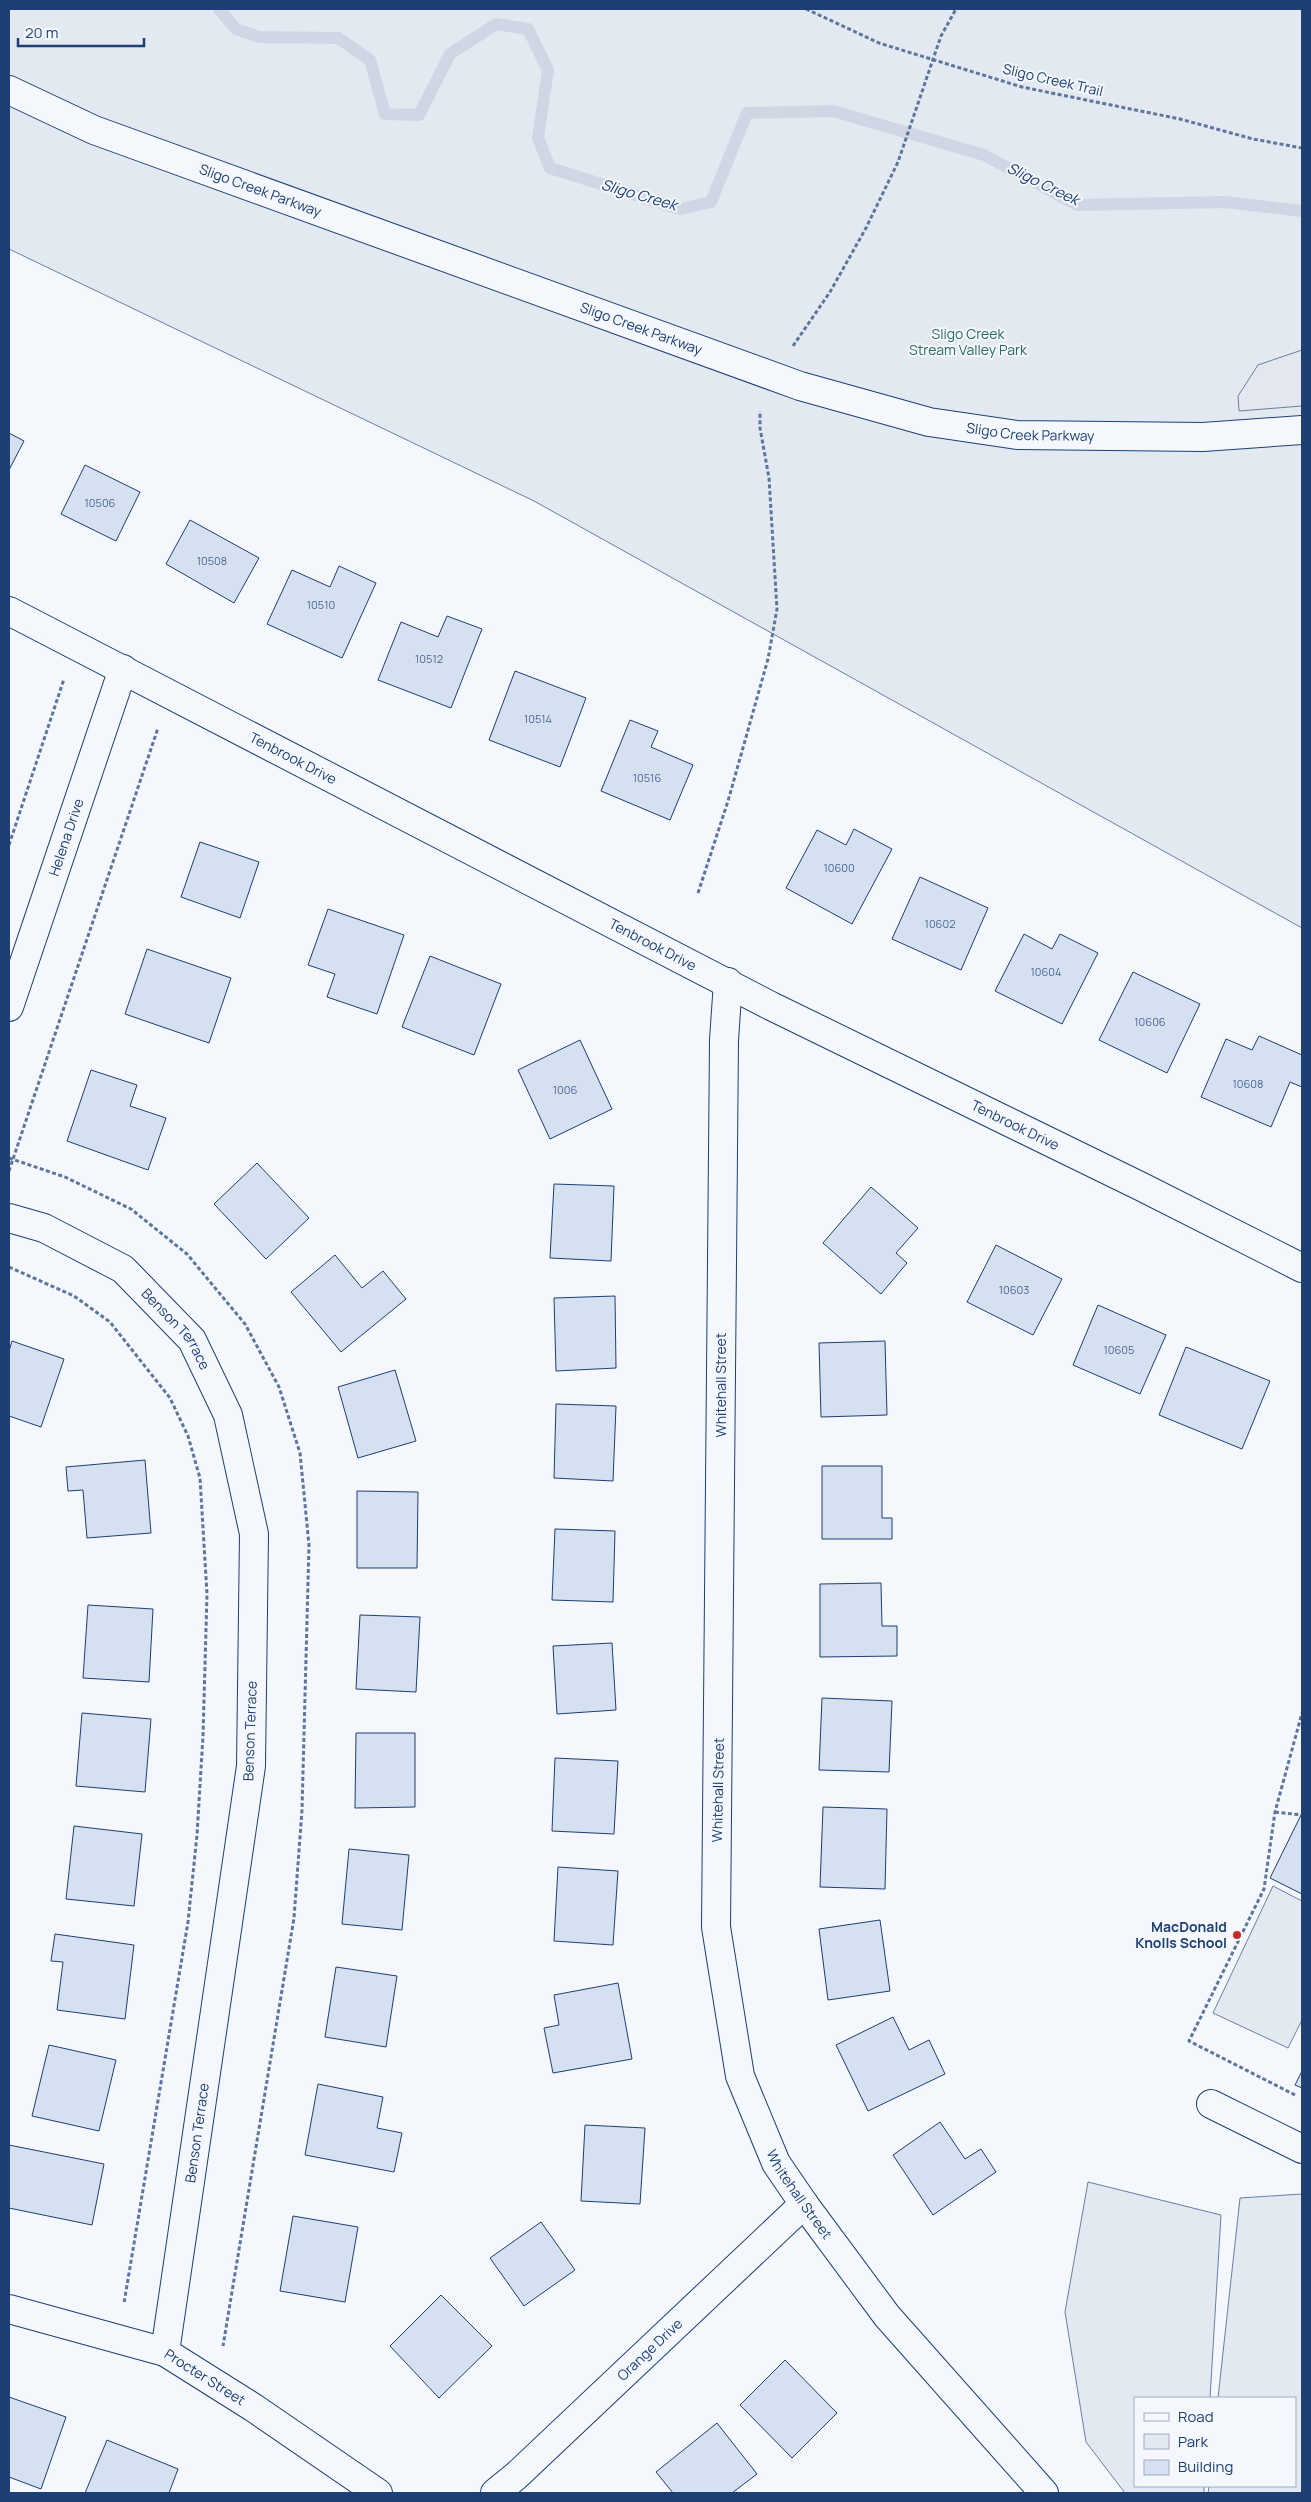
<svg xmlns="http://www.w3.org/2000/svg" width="1311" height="2502" viewBox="0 0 1311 2502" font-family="Manrope,sans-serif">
	<rect width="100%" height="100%" fill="#f4f7fb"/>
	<g fill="#e3e9f0" stroke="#687fa3">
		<path d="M9,9h1293v919l-768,-427 -525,-252z"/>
		<path d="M1273,1886l29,15v119l-14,28 -75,-35z"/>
		<path d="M1088,2182l133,33 -11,183h-75v88h69v7h-79l-39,-51 -21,-130z"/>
		<path d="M1302,2194v299h-94l1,-7h86v-88h-77l22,-200z"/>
	</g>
	<path fill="#e3e8f0" stroke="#687fa3" d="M1302,350v56l-63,5 -1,-15 20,-31z"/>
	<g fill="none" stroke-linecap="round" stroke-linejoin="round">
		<path stroke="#cfd7e4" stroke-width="12" d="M219,9l17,20 23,8 79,1 32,22 15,54 34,1 31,-61 46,-30 32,5 20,41 -10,68 12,30 130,41 31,-7 36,-89 86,-2 151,44 93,50 148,-3 77,9"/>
	</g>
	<g fill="#d5e0f0" stroke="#1d3f73">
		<path d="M9,433l15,8 -15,29z"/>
		<path d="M85,465l55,27 -24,49 -55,-27z"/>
		<path d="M190,520l69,38 -25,45 -68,-39z"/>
		<path d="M339,566l37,17 -34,75 -75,-34 25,-54 38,17z"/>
		<path d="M447,616l35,13 -31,79 -73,-28 23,-58 37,15z"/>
		<path d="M515,671l71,27 -26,69 -71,-27z"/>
		<path d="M630,720l28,11 -7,16 42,18 -23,55 -69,-29z"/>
		<path d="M854,829l38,20 -40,75 -66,-36 31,-58 29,15z"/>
		<path d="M200,842l59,20 -19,56 -59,-21z"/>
		<path d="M920,877l68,31 -27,62 -69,-31z"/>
		<path d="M328,909l76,26 -27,79 -50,-17 8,-23 -27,-9z"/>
		<path d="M1024,934l28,15 8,-15 38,19 -36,71 -67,-33z"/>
		<path d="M147,949l84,29 -22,65 -84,-29z"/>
		<path d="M430,956l71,28 -27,71 -72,-28z"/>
		<path d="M1133,972l67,32 -33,69 -68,-33z"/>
		<path d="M1259,1036l43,19v32l-12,-5 -19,45 -70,-30 25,-58 26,11z"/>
		<path d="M580,1040l32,69 -62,30 -32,-69z"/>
		<path d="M91,1070l46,15 -7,21 36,12 -18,52 -81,-29z"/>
		<path d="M257,1163l52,55 -43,41 -52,-55z"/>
		<path d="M554,1184l60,2 -3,75 -61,-3z"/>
		<path d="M871,1187l47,41 -22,25 11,10 -26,31 -58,-51z"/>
		<path d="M996,1245l66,34 -29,56 -66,-33z"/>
		<path d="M335,1255l27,33 21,-17 23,28 -65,53 -50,-60z"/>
		<path d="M615,1296l1,72 -60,3 -2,-73z"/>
		<path d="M1098,1305l68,30 -26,59 -67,-29z"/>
		<path d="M12,1341l52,18 -23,68 -32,-11v-65z"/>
		<path d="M885,1341l2,74 -66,2 -2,-74z"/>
		<path d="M1186,1347l84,34 -28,68 -83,-34z"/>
		<path d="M395,1370l21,71 -58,17 -20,-71z"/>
		<path d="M556,1404l60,2 -3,75 -59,-3z"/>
		<path d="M145,1460l6,73 -64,5 -4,-48 -15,1 -2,-24z"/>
		<path d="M822,1466h60v52h10v21h-70z"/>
		<path d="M357,1491l61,1 -1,76h-60z"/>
		<path d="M555,1529l60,2 -2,71 -61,-2z"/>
		<path d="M881,1583l1,43h15v30l-77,1v-73z"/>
		<path d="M88,1605l65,4 -4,73 -66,-4z"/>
		<path d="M360,1615l60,2 -4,75 -60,-3z"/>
		<path d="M612,1643l4,67 -59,4 -4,-68z"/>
		<path d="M822,1698l70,3 -3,71 -70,-2z"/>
		<path d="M82,1713l69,6 -6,73 -69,-6z"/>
		<path d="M356,1733h59v74l-60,1z"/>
		<path d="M555,1758l63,3 -4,73 -62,-3z"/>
		<path d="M823,1807l64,2 -2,80 -65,-2z"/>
		<path d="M1302,1813v81l-32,-16z"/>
		<path d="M74,1826l68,8 -8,72 -68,-7z"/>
		<path d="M349,1849l60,6 -7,75 -60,-6z"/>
		<path d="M558,1867l60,4 -5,74 -59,-4z"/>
		<path d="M880,1920l10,71 -62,9 -9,-71z"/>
		<path d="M55,1934l79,11 -9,74 -68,-9 6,-48 -12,-1z"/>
		<path d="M336,1967l61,9 -11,71 -61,-10z"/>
		<path d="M618,1983l14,76 -79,14 -9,-45 15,-3 -5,-30z"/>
		<path d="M893,2017l16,33 20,-10 16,34 -77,37 -32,-66z"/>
		<path d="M49,2045l67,15 -17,71 -67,-15z"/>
		<path d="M1302,2071v17l-7,-3z"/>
		<path d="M318,2084l65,13 -6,31 25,5 -8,39 -89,-17z"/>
		<path d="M940,2122l25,37 16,-10 15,23 -63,43 -40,-60z"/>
		<path d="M585,2125l60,3 -5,76 -59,-3z"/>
		<path d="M9,2145l95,19 -12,61 -83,-17z"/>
		<path d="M293,2216l65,11 -13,75 -65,-11z"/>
		<path d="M541,2222l34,48 -51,36 -34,-48z"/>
		<path d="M441,2295l51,51 -53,52 -49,-52z"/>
		<path d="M785,2360l52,53 -45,45 -52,-53z"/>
		<path d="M9,2397l57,20 -25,72 -32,-12z"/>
		<path d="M717,2423l40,51 -25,19h-59l-17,-21z"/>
		<path d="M107,2440l71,29 -9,24h-84z"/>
	</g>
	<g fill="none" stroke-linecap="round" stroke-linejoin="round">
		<defs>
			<g id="minor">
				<path id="s1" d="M9,90l85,40 706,256 129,36 88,13 186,2 99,-7"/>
				<path id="s2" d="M9,611l762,395 371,181 160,81"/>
				<path id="s3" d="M728,982l-4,58 -8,887 24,149 36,87 28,41 83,112 157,177"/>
				<path id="s4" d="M9,1007l114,-338"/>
				<path id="s5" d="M9,1218l35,10 79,41 69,71 36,75 26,119 -3,232 -86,586"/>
				<path d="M1211,2104l91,45"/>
				<path id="s6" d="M9,2309l156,43 89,56 124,85"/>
				<path id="s7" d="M495,2493l21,-17 288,-272"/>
			</g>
		</defs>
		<use href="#minor" stroke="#1d3f73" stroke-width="30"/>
		<g stroke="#5e769c" stroke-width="3" stroke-dasharray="4 2.5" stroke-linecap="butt">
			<path d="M806,9l73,34 143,44 158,32 73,20 49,9"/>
			<path d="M793,346l37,-54 36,-64 32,-66 43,-126 15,-27"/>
			<path d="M9,845l55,-166"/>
			<path d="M698,893l30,-92 40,-142 9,-50 -8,-131 -9,-50v-17"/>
			<path d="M9,1158l56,19 66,32 56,45 58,70 34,63 21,66 9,92 -7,265 -8,108 -71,428"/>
			<path d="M9,1171l149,-443"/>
			<path d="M9,1267l65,29 36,26 60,76 18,38 12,42 7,116 -4,142 -6,99 -9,87 -64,381"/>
			<path d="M1275,1812l27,3"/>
			<path d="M1295,2095l-106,-54 75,-152 11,-77 27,-99"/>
		</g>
		<use href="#minor" stroke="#f4f7fb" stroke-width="28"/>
	</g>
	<circle fill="#c62828" stroke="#f4f7fb" stroke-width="2" cx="1237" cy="1935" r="5"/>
	<g text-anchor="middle" stroke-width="4" stroke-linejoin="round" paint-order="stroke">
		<g font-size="11" fill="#4b6792">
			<text x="100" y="507">10506</text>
			<text x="212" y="565">10508</text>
			<text x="321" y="609">10510</text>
			<text x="429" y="663">10512</text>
			<text x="538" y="723">10514</text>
			<text x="647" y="782">10516</text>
			<text x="839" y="872">10600</text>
			<text x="940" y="928">10602</text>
			<text x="1046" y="976">10604</text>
			<text x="1150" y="1026">10606</text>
			<text x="1248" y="1088">10608</text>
			<text x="565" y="1094">1006</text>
			<text x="1014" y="1294">10603</text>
			<text x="1119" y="1354">10605</text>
		</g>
		<g font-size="14" fill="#1d3f73" stroke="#f4f7fb">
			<text transform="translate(1053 80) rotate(13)" y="5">Sligo Creek Trail</text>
			<text dy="5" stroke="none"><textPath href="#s1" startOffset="271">Sligo Creek Parkway</textPath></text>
			<text dy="5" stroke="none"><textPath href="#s1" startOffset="676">Sligo Creek Parkway</textPath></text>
			<text dy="5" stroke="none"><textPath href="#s1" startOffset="1081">Sligo Creek Parkway</textPath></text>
			<text dy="5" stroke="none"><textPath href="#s2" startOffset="320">Tenbrook Drive</textPath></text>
			<text dy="5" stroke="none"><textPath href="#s4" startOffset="179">Helena Drive</textPath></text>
			<text dy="5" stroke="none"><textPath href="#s2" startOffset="725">Tenbrook Drive</textPath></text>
			<text dy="5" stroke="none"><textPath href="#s2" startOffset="1130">Tenbrook Drive</textPath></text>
			<text dy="5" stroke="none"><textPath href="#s5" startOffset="206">Benson Terrace</textPath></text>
			<text transform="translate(721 1385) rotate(-90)" y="5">Whitehall Street</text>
			<text transform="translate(250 1731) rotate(-88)" y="5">Benson Terrace</text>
			<text transform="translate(718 1790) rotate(-89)" y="5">Whitehall Street</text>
			<text transform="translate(197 2133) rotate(-82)" y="5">Benson Terrace</text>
			<text dy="5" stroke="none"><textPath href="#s3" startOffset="1229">Whitehall Street</textPath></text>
			<text dy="5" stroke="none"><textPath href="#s7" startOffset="211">Orange Drive</textPath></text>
			<text dy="5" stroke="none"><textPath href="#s6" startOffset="209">Procter Street</textPath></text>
		</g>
		<g font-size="14" fill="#2c6c60" stroke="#f4f7fb">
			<text x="968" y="339">Sligo Creek<tspan x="968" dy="16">Stream Valley Park</tspan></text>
		</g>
		<g font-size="14" font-weight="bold" fill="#1d3f73" stroke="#f4f7fb" text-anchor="end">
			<text x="1227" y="1932">MacDonald<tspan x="1227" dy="16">Knolls School</tspan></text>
		</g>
		<g font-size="15" font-style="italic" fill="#1d3f73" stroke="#f4f7fb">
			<text transform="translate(1043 184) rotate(26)" y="5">Sligo Creek</text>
			<text transform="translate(639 195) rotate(16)" y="5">Sligo Creek</text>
		</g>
	</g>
	<rect width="1311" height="2502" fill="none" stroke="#1d3f73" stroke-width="20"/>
	<rect x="1134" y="2397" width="162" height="90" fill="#f4f7fb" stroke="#9eadc5"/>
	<rect x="1144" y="2413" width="25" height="8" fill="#f4f7fb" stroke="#9eadc5"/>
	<text x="1178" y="2422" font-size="15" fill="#1d3f73">Road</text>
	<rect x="1144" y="2434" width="25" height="15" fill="#e3e9f0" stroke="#9eadc5"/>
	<text x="1178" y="2447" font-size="15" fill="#1d3f73">Park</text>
	<rect x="1144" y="2460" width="25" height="15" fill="#d5e0f0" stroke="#9eadc5"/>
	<text x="1178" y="2472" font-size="15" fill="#1d3f73">Building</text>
	<path d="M18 38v8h126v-8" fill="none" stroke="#1d3f73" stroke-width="2.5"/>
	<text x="25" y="38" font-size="15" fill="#1d3f73" stroke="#f4f7fb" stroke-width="4" paint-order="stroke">20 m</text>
</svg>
